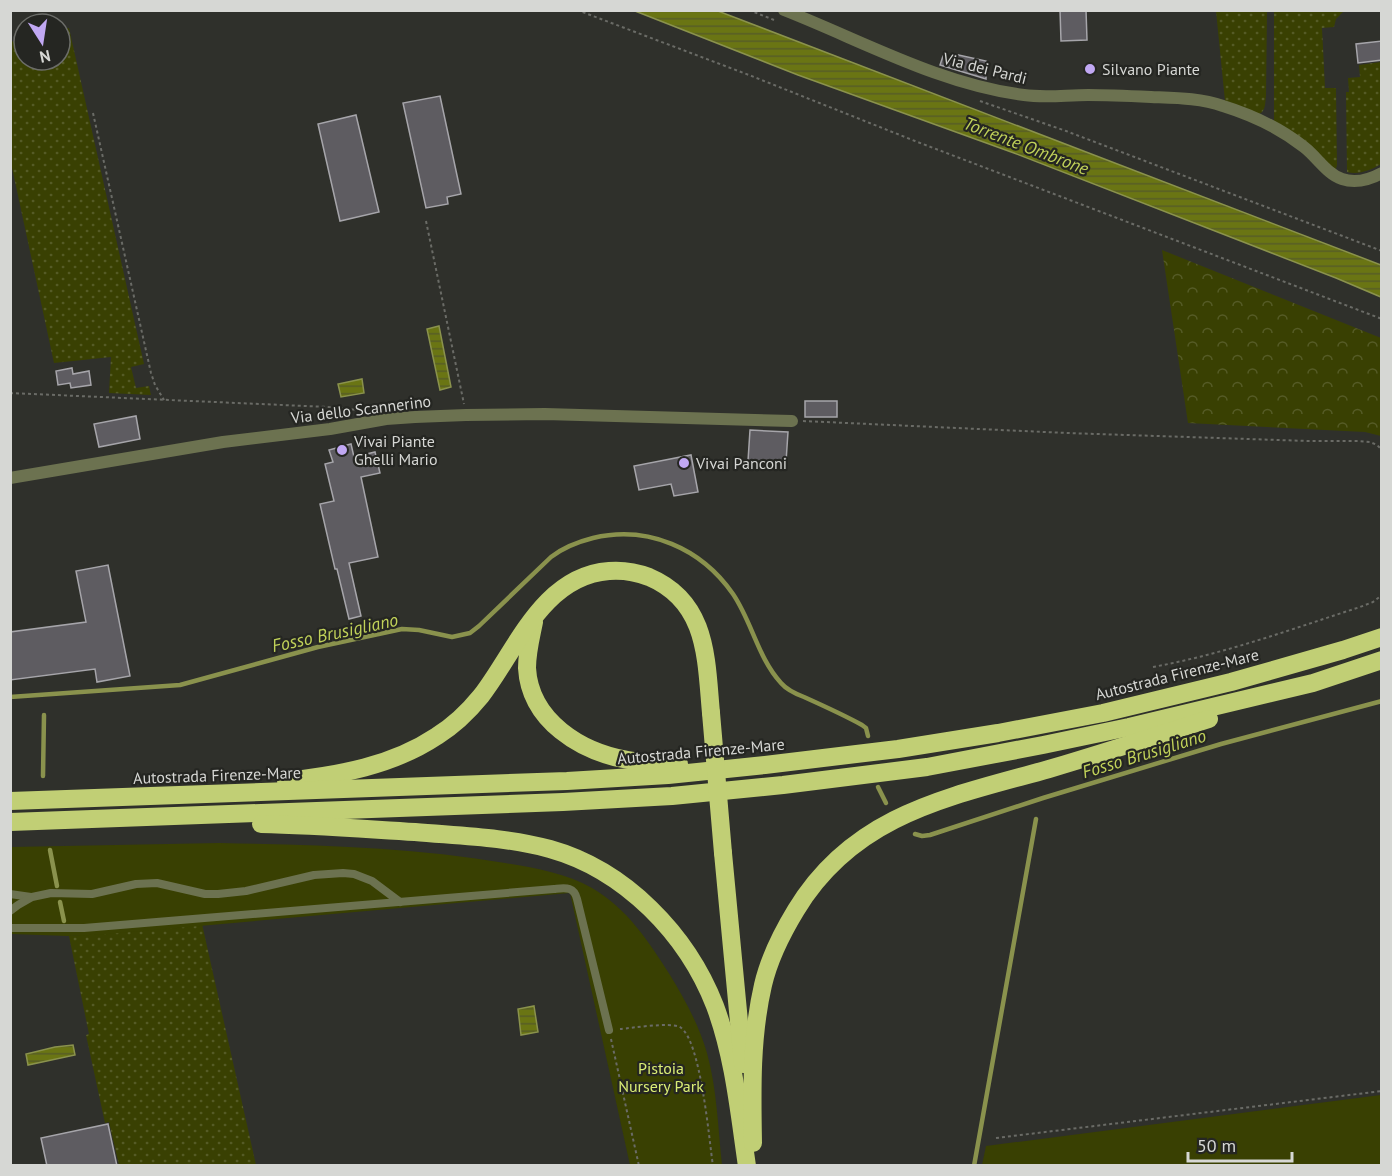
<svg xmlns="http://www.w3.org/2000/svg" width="1392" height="1176" viewBox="0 0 1392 1176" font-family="'PT Sans',sans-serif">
	<defs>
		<pattern id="grass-dots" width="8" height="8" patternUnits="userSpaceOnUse" patternTransform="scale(1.5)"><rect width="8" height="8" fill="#394002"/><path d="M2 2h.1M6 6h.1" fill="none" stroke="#555b26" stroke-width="1.8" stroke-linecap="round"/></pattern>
		<pattern id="forest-crowns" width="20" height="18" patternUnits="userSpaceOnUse" patternTransform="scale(1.5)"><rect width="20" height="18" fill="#394002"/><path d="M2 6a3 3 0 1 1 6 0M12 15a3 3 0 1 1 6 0" fill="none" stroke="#555b26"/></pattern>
		<pattern id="water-rules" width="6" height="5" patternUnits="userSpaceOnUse" patternTransform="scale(1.5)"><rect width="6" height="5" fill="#6a7513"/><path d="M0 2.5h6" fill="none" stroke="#575d27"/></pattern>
	</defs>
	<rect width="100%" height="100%" fill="#2f302b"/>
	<g fill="url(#grass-dots)">
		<path d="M1216,11h51l-1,85c-1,7 0,15 -7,18l-34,-13z"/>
		<path d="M1274,11h70l-8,8 -2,8 -12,1 3,60h11l1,77 -1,4 -4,-1 -58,-46z"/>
		<path d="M69,28l75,336 -13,3 5,21 13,-2 2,9 -42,-2 2,-36 -57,6 -43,-200 -1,-121 14,-3v21h36v-30z"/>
		<path d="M1381,62v102c-10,6 -22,11 -34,8l-1,-80h3l-1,-14 12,-1 -1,-12z"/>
		<path d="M202,924l54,241h-137l-10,-43 -4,1 -19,-88 3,-1 -20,-98z"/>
	</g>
	<path fill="url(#forest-crowns)" d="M1162,250l219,88v98l-16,-4 -177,-9z"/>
	<g fill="#394002">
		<path d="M220,843c95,2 191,4 285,20 30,5 61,10 87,25 35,20 57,54 78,87 15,25 29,50 37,78 10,36 11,75 15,112h-92l-60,-272 -461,41 -40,2 -58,-2v-87z"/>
		<path d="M1381,1095v70h-399l4,-19z"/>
	</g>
	<g fill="url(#water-rules)" stroke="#8a924d" stroke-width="1.5">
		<path d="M635,11h83l663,254v32l-45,-19 -322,-125 -216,-78z"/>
		<path d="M439,326l12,61 -11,3 -13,-61z"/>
		<path d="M362,379l2,14 -23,4 -3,-13z"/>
		<path d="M534,1006l4,26 -17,3 -3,-26z"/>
		<path d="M73,1045l2,10 -47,10 -2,-11 29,-7z"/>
	</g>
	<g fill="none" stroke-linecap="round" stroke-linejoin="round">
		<g stroke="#8a924d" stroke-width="4.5">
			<path d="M10,697l170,-12 138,-38 84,-18 17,1 33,7 18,-4 9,-7 72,-69c13,-10 26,-15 42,-19 55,-13 108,10 140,56 19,28 25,64 48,89 6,7 15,11 23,14 20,9 40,18 58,28l4,3 2,8"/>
			<path d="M43,776l1,-61"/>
			<path d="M878,787l8,16"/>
			<path d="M915,834l7,2 8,-1 113,-37 178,-54 161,-43"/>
			<path d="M50,850l7,36"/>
			<path d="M60,902l4,19"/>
			<path d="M974,1166l62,-347"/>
		</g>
	</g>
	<g fill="#5e5c61" stroke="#a6a5aa" stroke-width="1.5">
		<path d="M1060,10h26l1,30 -26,1z"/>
		<path d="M1382,41v19l-24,3 -2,-19z"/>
		<path d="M954,54l32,7v18l-46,-14 3,-9 10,2z"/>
		<path d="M440,96l21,98 -14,3 1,7 -22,4 -23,-105z"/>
		<path d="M356,115l23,97 -39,9 -22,-97z"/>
		<path d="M72,368l1,6 16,-3 2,14 -20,3 -1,-5 -12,2 -2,-14z"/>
		<rect x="805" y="401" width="32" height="16"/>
		<path d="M136,416l4,23 -41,8 -5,-23z"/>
		<path d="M750,430l38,2 -2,30 -38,-1z"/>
		<path d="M351,444l3,13 21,-5 5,21 -19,4 17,80 -29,6 12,53 -12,3 -12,-50h-2l-15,-65 14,-3 -9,-37 8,-2 -4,-12z"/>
		<path d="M691,455l7,37 -24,4 -3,-12 -32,6 -5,-24z"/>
		<path d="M108,565l22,111 -33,6 -2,-13 -85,11v-48l76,-10 -10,-51z"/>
		<path d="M108,1124l9,42h-70l-6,-28z"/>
	</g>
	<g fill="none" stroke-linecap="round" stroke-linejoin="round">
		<g stroke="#6a6b66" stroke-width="2" stroke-dasharray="3 3" stroke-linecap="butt">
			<path d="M577,10l172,65 166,66 467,178"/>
			<path d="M749,10l25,10"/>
			<path d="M980,101l86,30 316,120"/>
			<path d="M93,113l58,260 4,12 9,15"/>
			<path d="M426,221l38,183"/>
			<path d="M10,393l318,14 30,3"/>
			<path d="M803,421l264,12 241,8h50l12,1 7,3 5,5"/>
			<path d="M1153,667c71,-13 139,-38 207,-60l13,-5 9,-7"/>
			<path d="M620,1029c12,-1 50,-7 60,-2 21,13 29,113 33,139"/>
			<path d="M611,1039l28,127"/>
			<path d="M996,1138l386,-47"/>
		</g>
		<g stroke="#6c7250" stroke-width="8">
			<path d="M10,894l21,3"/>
			<path d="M10,911l8,-6 14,-8 19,-4 41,1 44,-10 21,-1 48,11h13l28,-3 68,-16 29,-2 11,1 18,7 28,21"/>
			<path d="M10,928h74l470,-39c11,-1 20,-3 23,10l32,131"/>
		</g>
		<g stroke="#6c7250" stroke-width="12">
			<path d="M784,10c79,31 155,74 240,85 21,3 42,0 64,0 21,0 42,1 63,2 25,1 49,1 72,9 29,9 57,22 81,41 13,10 23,27 38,32 14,5 27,1 40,-6"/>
			<path d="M10,478l213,-36 107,-13 56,-10 29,-2 51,-2 79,-1 247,7"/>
		</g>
		<g stroke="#c1cf75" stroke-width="18">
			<path d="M534,622c-3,15 -7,30 -7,46 3,53 54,84 101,92 17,3 34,4 51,4"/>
			<path d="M286,781c53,-6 106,-15 151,-45 16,-10 31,-24 44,-40 35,-45 61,-120 128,-125 13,-1 27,1 40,6 59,25 57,82 62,136"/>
			<path d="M10,801l557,-20 101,-6 97,-10 133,-16 100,-16 105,-20 128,-31 112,-32 39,-13"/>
			<path d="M10,822l553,-20 109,-6 111,-11 144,-18 116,-22 86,-18 184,-44 69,-23"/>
			<path d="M261,824c51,1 103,5 154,8 45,4 91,5 135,17 75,21 137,85 165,157 19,51 24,106 32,160"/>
			<path d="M723,853l20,211"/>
			<path d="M753,1143c-1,-54 -2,-106 10,-158 6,-26 19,-52 33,-75 58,-96 153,-113 253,-141 54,-16 107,-33 160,-50"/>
		</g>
		<path stroke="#c1cf75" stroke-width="18" d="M711,713l12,140"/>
	</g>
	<g fill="#c1a8f3" stroke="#252622" stroke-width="2">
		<circle cx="1090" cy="69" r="6"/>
		<circle cx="342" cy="450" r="6"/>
		<circle cx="684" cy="463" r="6"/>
	</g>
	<g text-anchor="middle" stroke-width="4.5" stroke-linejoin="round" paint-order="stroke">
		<g font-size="16" fill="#d6d7d4" stroke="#252622">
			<text transform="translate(985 68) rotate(14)" y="6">Via dei Pardi</text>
			<text transform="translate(361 409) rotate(-7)" y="6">Via dello Scannerino</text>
			<text transform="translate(1177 674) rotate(-14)" y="6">Autostrada Firenze-Mare</text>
			<text transform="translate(701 751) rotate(-5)" y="6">Autostrada Firenze-Mare</text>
			<text transform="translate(217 775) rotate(-2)" y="6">Autostrada Firenze-Mare</text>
		</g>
		<g font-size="16" fill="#d6d7d4" stroke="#252622" text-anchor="start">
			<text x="1102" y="75">Silvano Piante</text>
			<text x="354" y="447">Vivai Piante<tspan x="354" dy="18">Ghelli Mario</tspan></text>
			<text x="696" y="469">Vivai Panconi</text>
		</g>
		<g font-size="16" fill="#daed75" stroke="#252622">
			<text x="661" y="1074">Pistoia<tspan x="661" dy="18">Nursery Park</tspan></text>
		</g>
		<g font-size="18" font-style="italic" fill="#c0d159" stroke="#252622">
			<text transform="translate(1026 146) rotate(21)" y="6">Torrente Ombrone</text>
			<text transform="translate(335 633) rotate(-12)" y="6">Fosso Brusigliano</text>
			<text transform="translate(1144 754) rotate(-17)" y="6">Fosso Brusigliano</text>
		</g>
	</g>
	<rect width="1392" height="1176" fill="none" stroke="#d6d7d4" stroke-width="24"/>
	<g transform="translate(42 42) rotate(168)"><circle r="28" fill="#252622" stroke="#6c6d69" stroke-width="1.5"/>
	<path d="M0-4.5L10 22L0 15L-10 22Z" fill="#c1a8f3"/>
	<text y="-9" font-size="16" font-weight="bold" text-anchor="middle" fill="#d6d7d4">N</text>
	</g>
	<path d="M1188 1152v9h104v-9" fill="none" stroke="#d6d7d4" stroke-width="3"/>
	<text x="1197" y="1152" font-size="18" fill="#d6d7d4" stroke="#252622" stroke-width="4.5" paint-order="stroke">50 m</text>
</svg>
